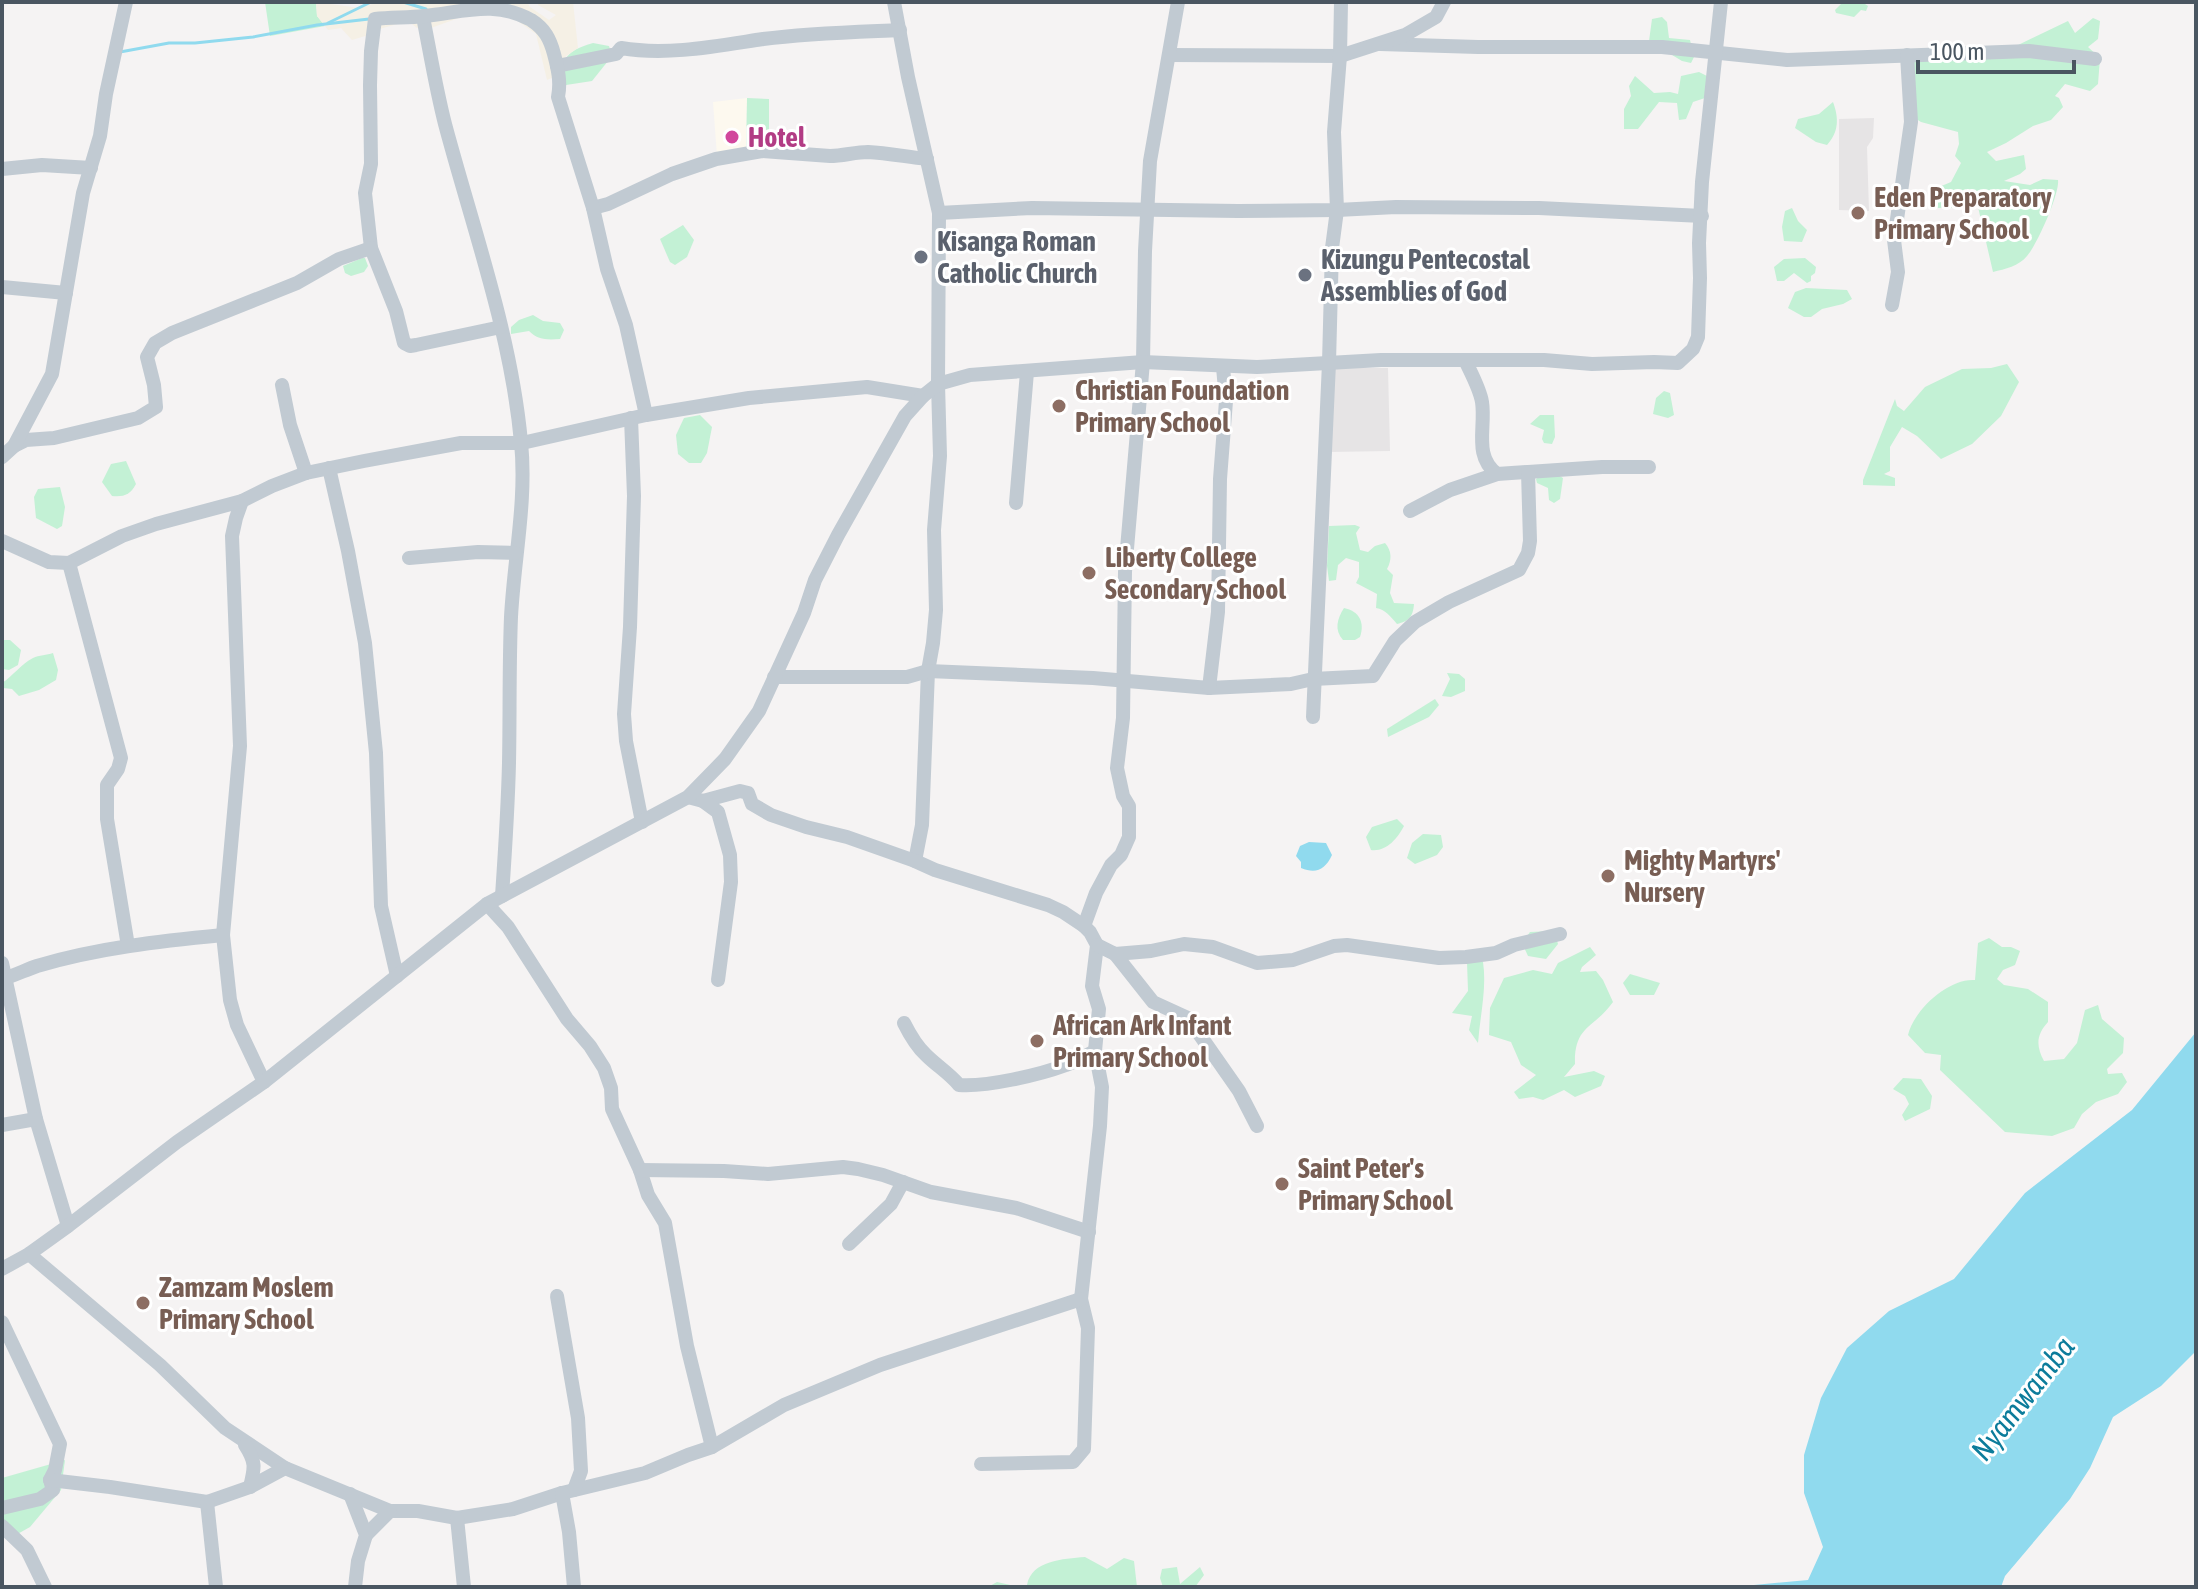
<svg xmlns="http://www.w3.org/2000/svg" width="2198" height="1589" viewBox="0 0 2198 1589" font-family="'Asap Condensed',sans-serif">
	<rect width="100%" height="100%" fill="#f5f3f3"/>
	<path fill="#fdf9ef" d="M747,98l-1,56 -29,2 -4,-54z"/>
	<g fill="#e6e4e5">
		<path d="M1874,118l-1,20 -6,9 2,64 -30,-1v-91z"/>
		<path d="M1330,368h58l2,83 -61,1z"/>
	</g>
	<g fill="#c3f1d5">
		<path d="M265,2h51l1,14 8,10 -55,10z"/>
		<path d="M1843,2h19l6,4 -2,5 -5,-1 -7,7 -18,-4 -1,-3z"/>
		<path d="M1662,17l5,5 2,16 21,2 4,17 -3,6 -9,-2 -33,-20 3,-22z"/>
		<path d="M2093,18l7,3 -2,18 -10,8 12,11 -2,26 -8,7 -25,-7 -10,12 4,2 4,9 -12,13 -18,6 -27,17 -19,9 9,9 28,-6 2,14 -6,5 -16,7 26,4 13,-6 15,1c2,13 -21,65 -31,76 -8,10 -22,13 -34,16l-15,-65 -41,1 2,-21 12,-5 10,-19 -6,-7 4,-12 -1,-12 -37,-10 -8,-5 -6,-62 107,-8 54,-26 7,12z"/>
		<path d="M593,43l16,3 3,10 -20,25 -26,4 -10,-9c10,-22 14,-26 37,-33z"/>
		<path d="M1699,72l10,5 -4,21 -12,4 -7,17 -7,1 -2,-17 -18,-1 -21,27h-14v-20l7,-13 -2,-10 6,-10 19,17 16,-1 8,2 3,-18z"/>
		<path d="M747,98l22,1v43l-23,12z"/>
		<path d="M1833,102c6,16 6,30 -6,43l-11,-3 -21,-14 3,-9 21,-5z"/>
		<path d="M1792,208l6,13 9,9 -5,12 -18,-1 -2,-14 3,-16z"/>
		<path d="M683,225l11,15 -7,17 -12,8 -5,-3 -10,-23z"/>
		<path d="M362,258h3l3,8 -4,6 -13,4 -6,-3 -2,-7z"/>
		<path d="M1805,258l11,9 -1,6 -4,3v5l-4,2 -13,-10 -10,8h-7l-3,-14 10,-8z"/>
		<path d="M1806,288l41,2 5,9 -9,5 -21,5 -11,8h-7l-16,-9 7,-16z"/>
		<path d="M533,315l10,6 17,2 4,7 -4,9c-13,1 -22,1 -31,-8l-18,3v-7l8,-7z"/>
		<path d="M2007,364l12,18 -18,34 -29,28 -31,15 -24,-23 -15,-9 -12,20v24l-6,3 11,4v8l-32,-1v-5l32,-81 2,7 7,5 21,-24 37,-18 29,-1z"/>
		<path d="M1664,391l6,2 4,22 -6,3 -15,-4 3,-16z"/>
		<path d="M700,415l12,12 -5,26 -6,10h-12l-11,-9 -2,-19 8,-17z"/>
		<path d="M1540,415h14l1,22 -3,7 -8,-1 -2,-4 2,-9 -14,-6z"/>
		<path d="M126,461l10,23c-6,11 -12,13 -24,12l-10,-14 9,-18z"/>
		<path d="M1554,473l9,5 -3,21 -6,4 -5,-3 -1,-12 -11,-5 -1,-4 4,-3z"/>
		<path d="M60,487l5,20 -3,19 -5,3 -21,-11 -2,-21 4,-8z"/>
		<path d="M1355,525l5,2 -4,6 4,17 8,2 7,-6 10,-3c7,8 7,17 2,26l6,6 -3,18 4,10 20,1c-1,13 -5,17 -17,20 -6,-7 -12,-15 -21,-16l1,-14 -21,-11 3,-6v-15l-13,-4 -8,7 -2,15 -7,1 -2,-15 2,-40z"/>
		<path d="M1344,608c15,3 21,14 16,29l-5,3h-12c-9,-10 -6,-21 1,-32z"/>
		<path d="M2,640h8l11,10 -3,15 -9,5 -7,-1z"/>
		<path d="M53,653l5,17 -2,10 -17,10 -20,6 -7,-7 -9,-1 -1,-5c11,-7 19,-19 31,-25 6,-3 14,-3 20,-5z"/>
		<path d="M1447,673l12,1 6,5v12l-14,6 -9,-1 8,-17z"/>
		<path d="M1435,699l4,6 -10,12 -41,20 -1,-8z"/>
		<path d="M1397,819l7,7c-7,13 -18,26 -33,24l-5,-13 6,-10z"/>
		<path d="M1423,834l18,1 2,12 -6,8 -22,9 -8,-6 5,-15z"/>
		<path d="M1552,931l4,6 2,7 -12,15 -18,-3 -6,-13 8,-11z"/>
		<path d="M1989,938l13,9h9l9,4 -5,14 -12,5 -6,9 7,6 24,4 20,13v20c-12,13 -12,24 -4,39l20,-2 13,-16 8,-33 13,-5 4,14 22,19 -1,15 -16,16 1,5 14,-1 5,9 -9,12 -22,8 -14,12 -8,14 -22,8 -47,-4 -65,-62 1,-15 -16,-2 -17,-18c6,-25 40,-57 67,-55l3,-37z"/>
		<path d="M1590,947l6,8 -14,12 -2,5 16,-1 7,9 10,22c-19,27 -39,23 -38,62l-11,13 30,-6 11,5 -4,10 -26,11 -11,-7 -21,10 -10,-3 -14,2 -5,-7 22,-17 -15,-10 -10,-23 -22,-7 1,-27 14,-30 29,-8 19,4 6,-11z"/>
		<path d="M1467,962h16c4,26 -3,54 -5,81l-9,-13 3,-14 -20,-3 16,-22z"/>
		<path d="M1630,974l30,9 -6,12h-24l-7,-12z"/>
		<path d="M1903,1078l18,1 11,17 -2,13 -25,12 -3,-6 7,-11 -4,-8 -12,-7z"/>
		<path d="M65,1460l-4,30 -31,37 -16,9 -12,-12v-46z"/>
		<path d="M1085,1557l22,12 17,-11 10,3 3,26h-149l9,-5 22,5 8,-2c5,-25 36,-26 58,-28z"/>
		<path d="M1177,1567l3,17 20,-17 4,8 -9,12h-32l-3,-9 2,-9z"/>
	</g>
	<g fill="#f5f0e5">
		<path d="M316,2l44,6 12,-4v-2h103l3,9 -47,17h-14l-9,-7 -32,9 -5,9 -6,-3 -13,4 -11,-12 -13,2 -11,-14z"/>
		<path d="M477,2h50l3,5 19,13 7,-5 -18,-10 1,-3h34l5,46 -12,8 -10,20 -9,4 -11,-46 -21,-15z"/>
	</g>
	<g fill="#90daee">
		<path d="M1309,842l17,1 6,12c-7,15 -16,19 -31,13v-6l-5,-6 4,-10z"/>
		<path d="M2196,1032v319l-35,35 -48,31 -23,51 -20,31 -65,77 -4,11h-268l75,-7 15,-33 -19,-54v-38l17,-57 26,-50 42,-37 65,-32 71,-86 107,-83z"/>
	</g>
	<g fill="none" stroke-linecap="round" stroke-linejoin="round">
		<g stroke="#90daee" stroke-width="3">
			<path d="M403,2l23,7"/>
			<path d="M500,4l15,-2"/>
			<path d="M328,23l43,-21"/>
			<path d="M120,52l49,-9h26l58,-6 64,-12 52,-6"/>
		</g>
		<g stroke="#c1cad2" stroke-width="14">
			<path d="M894,2l14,75 31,136 -1,171 2,72 -6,74 2,80 -3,33 -5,28 -6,154 -7,36"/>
			<path d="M423,17c7,35 13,72 22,107 28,105 66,209 76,318 6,58 -7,117 -10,175 -2,49 -1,97 -2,146 -1,44 -4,89 -7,133"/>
			<path d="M1380,44l98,3h184l125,13 242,-9 66,8"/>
			<path d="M1170,55l170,1 65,-21 31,-18 8,-15"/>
			<path d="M557,66l59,-12 5,-6c46,8 96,-2 142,-9 46,-6 91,-7 137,-9"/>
			<path d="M2,169l40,-4 49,3"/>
			<path d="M593,208l15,-4 64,-30 44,-15 46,-8 68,5c13,0 25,-4 38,-4 20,1 39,5 59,7"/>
			<path d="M939,213l93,-5 206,3 99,-1 59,-3 143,1 163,8"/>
			<path d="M2,287l64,6"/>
			<path d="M1892,305l6,-33 -4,-32 17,-118 -4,-67"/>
			<path d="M501,327l-85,18 -6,1 -6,-3 -8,-32 -25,-63 -6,-55 6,-29 -1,-79 1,-34 4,-32c16,-2 33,-1 49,-3 40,-4 71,-16 107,4 14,9 19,19 23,34 4,15 7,28 4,43l35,111 14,61 19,56 20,90"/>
			<path d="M1465,360c6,13 15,29 17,42 4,25 -9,54 15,72"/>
			<path d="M282,385l8,40 16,48"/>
			<path d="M631,418l3,78 -4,131 -6,87 2,27 16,81"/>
			<path d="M14,446l12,-6 28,-2 84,-20 18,-11 -2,-22 -7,-28 8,-14 17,-10 125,-50 42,-24 32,-11"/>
			<path d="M2,457l12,-11 38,-72 31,-181 17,-57 6,-42 20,-92"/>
			<path d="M329,468l19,83 17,92 11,110 5,153 16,70"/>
			<path d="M242,501l-6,17 -4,18 8,210 -17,189 7,65 7,25 27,57"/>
			<path d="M1016,503l11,-131"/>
			<path d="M1410,511l40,-21 47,-16 105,-7h47"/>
			<path d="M2,541l47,21 20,1 53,-27 34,-12 86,-23 30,-15 34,-13 58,-12 97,-18h61l124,-28 103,-17 118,-11 56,9"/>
			<path d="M409,558l69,-6 37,1"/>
			<path d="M69,563l52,195 -3,11 -11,16v34l21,127"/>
			<path d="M774,677h133l21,-6 165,7 116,10 82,-4 22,-5 60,-3 22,-35 20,-19 34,-20 70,-32 9,-17 2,-12 -2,-69"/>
			<path d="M1209,688l9,-76 2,-133 6,-78 -3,-34"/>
			<path d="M1313,717l16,-354 3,-115 5,-38 -3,-78 6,-76 1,-54"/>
			<path d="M688,797l15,4 37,-10 8,2 4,11 19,11 35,12 41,10 68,24 20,9 113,35 15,7 21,14 6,6 7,13 -5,41 7,23 -4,42 7,36 -2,39 -19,173 7,29 -4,121 -11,13 -92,2"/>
			<path d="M703,801l15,11 12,43 1,27 -13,98"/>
			<path d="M487,904l21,23 59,92 23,27 14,22 7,20 1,21 28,61 8,25 17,28 22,123 25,101"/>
			<path d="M1084,926l12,-33 15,-28 10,-10 8,-18v-31l-6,-10 -6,-28 6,-50 2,-146 18,-210 2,-111 5,-90 28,-159"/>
			<path d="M1097,945l18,9 36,-3 33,-7 29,3 44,16 36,-3 41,-14 13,-1 92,13 27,-1 30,-4 18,-8 46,-11"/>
			<path d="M1115,954l38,48 35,16 51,73 18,35"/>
			<path d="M2,963l34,156 32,107"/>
			<path d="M2,979c12,-3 23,-9 35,-13 60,-18 124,-25 186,-31"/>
			<path d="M904,1023c6,12 12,23 22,32 11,11 23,18 33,30 28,2 80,-10 107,-20 10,-3 19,-9 29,-14"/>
			<path d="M2,1125l34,-6"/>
			<path d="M640,1170l84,1 44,3 75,-7 15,2 25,6 48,17 85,16 73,24"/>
			<path d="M849,1244l42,-40 12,-22"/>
			<path d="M29,1254l131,111 65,63 60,40 105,43h28l39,7 56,-9 49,-16 83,-20 43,-18 24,-8 72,-42 96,-40 201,-66"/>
			<path d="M2,1269l27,-15 39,-28 109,-84 87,-60 223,-178 201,-107 37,-38 34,-48 45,-98 11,-33 23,-45 67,-119 18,-20 15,-12 32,-9 173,-13 114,5 124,-7h163l48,4 62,-2 24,1 15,-14 5,-12 2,-59 -1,-35 3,-61 19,-180"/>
			<path d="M557,1296l21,122 3,53 -7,19"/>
			<path d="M2,1322l58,122 -5,26 -5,10 3,10 -13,9 -38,9"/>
			<path d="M245,1445c11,17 10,22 5,42"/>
			<path d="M50,1480l60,7 97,15 43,-15 35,-19"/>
			<path d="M562,1493l7,39 5,55"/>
			<path d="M350,1494l16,41 -8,26 -3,26"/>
			<path d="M207,1502l9,85"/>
			<path d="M457,1518l7,69"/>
			<path d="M2,1526l25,24 18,37"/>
			<path d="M366,1535l24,-24"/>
		</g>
	</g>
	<circle fill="#d1479c" stroke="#fff" stroke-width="3" cx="732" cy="137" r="8"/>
	<g fill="#8d6e63" stroke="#fff" stroke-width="3">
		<circle cx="1858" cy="213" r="8"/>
		<circle cx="1059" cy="406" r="8"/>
		<circle cx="1089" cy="573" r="8"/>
		<circle cx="1608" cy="876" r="8"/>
		<circle cx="1037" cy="1041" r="8"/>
		<circle cx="1282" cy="1184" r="8"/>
		<circle cx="143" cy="1303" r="8"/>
	</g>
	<g fill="#6b7280" stroke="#fff" stroke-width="3">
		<circle cx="921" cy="257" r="8"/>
		<circle cx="1305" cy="275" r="8"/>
	</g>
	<g text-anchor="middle" stroke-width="6" stroke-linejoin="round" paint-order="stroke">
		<g font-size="28" font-weight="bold" fill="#b23c85" stroke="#fff" text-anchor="start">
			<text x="748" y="147">Hotel</text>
		</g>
		<g font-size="28" font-weight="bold" fill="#785e54" stroke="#fff" text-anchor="start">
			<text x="1874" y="207">Eden Preparatory<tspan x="1874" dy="32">Primary School</tspan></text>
			<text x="1075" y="400">Christian Foundation<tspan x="1075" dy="32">Primary School</tspan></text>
			<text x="1105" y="567">Liberty College<tspan x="1105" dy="32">Secondary School</tspan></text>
			<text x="1624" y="870">Mighty Martyrs'<tspan x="1624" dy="32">Nursery</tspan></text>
			<text x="1053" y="1035">African Ark Infant<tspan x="1053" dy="32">Primary School</tspan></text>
			<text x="1298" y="1178">Saint Peter's<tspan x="1298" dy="32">Primary School</tspan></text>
			<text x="159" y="1297">Zamzam Moslem<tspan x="159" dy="32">Primary School</tspan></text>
		</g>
		<g font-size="28" font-weight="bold" fill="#5b616d" stroke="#fff" text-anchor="start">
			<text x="937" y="251">Kisanga Roman<tspan x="937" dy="32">Catholic Church</tspan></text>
			<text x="1321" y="269">Kizungu Pentecostal<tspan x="1321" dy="32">Assemblies of God</tspan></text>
		</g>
		<g font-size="30" font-style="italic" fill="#0c7c9b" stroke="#fff">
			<text transform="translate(2023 1399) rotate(-52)" y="10">Nyamwamba</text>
		</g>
	</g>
	<rect width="2198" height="1589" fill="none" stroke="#4a5661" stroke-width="8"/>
	<path d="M1918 60v12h156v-12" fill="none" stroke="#4a5661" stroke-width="4"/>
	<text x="1930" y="60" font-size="24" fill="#4a5661" stroke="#ffffff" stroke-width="6" paint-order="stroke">100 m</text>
</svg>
